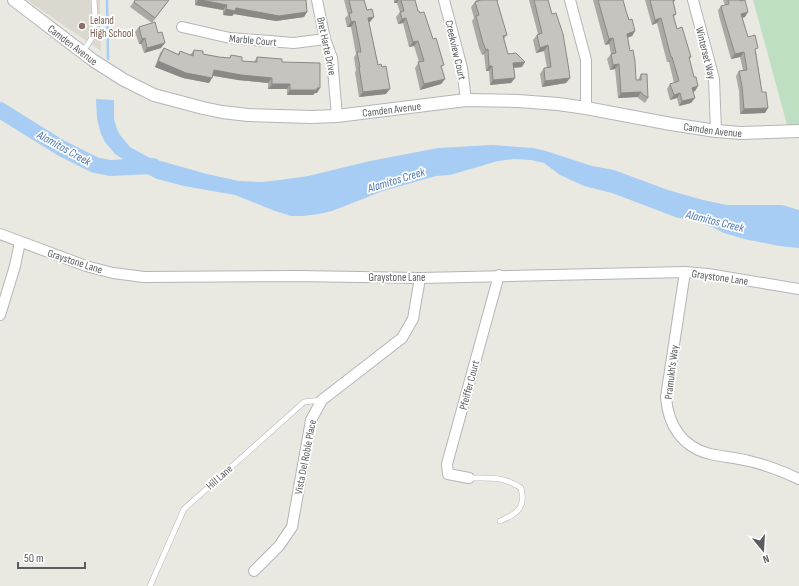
<svg xmlns="http://www.w3.org/2000/svg" width="799" height="586" viewBox="0 0 799 586" font-family="'Sofia Sans Condensed',sans-serif">
	<rect width="100%" height="100%" fill="#eae9e1"/>
	<path fill="#dad8cf" d="M27,0h73l1,51z"/>
	<path fill="#bfdfc2" d="M753,0h46v125h-12z"/>
	<path fill="#a7cdf4" d="M96,99l18,1v19l3,10 3,6 10,12 20,11 57,16 32,7 23,1 18,-2 28,-4 62,-15 68,-13 54,-3 41,3 13,3 46,15 22,4 54,20 35,10 24,5h55l17,5v38l-20,-2 -35,-7 -20,-6 -12,-6 -22,-8 -12,-1 -66,-25 -28,-7 -24,-11 -16,-12 -13,-3 -17,-1 -16,2 -34,10 -14,4 -14,1 -53,15 -51,20 -13,3 -16,2h-12l-16,-5 -40,-16 -51,-9 -27,-7 -16,-8 -26,-17 -10,-12 -4,-8 -4,-15z"/>
	<g fill="none" stroke-linecap="round" stroke-linejoin="round">
		<path stroke="#a7cdf4" stroke-width="2.5" d="M107,0l1,59"/>
		<path stroke="#a7cdf4" stroke-width="16" d="M0,110l61,38 34,17 15,3 43,-2"/>
		<defs>
			<g id="service">
				<path d="M82,51c17,-16 13,-30 12,-51"/>
				<path d="M469,478c21,0 34,-2 52,10 5,20 -4,26 -21,33"/>
				<path d="M150,586l34,-77 120,-107 18,-2"/>
			</g>
			<g id="minor">
				<path d="M317,0l8,39 7,19 5,58"/>
				<path d="M444,0l18,68 4,32"/>
				<path d="M570,0l16,60v48"/>
				<path d="M693,0l21,79 2,52"/>
				<path d="M182,27l48,11 64,5 31,-4"/>
				<path d="M0,234l86,32 27,7 31,4 154,-1 122,2 265,-6 23,2 91,15"/>
				<path d="M685,272l-19,125c2,28 16,50 44,57 14,3 29,4 43,8 16,4 31,10 46,17"/>
				<path d="M0,315l15,-49 5,-24"/>
				<path d="M469,478l-21,-4 -1,-10 52,-189"/>
				<path d="M254,571l25,-25 13,-19 19,-107 11,-20 80,-62 11,-19 7,-41"/>
			</g>
			<g id="tertiary">
				<path id="s1" d="M14,0l80,61 30,19 30,15 49,13 19,4 26,3 63,2 26,-1 129,-16 52,1 40,3 28,4 85,16 45,7 25,2 58,-2"/>
			</g>
		</defs>
		<use href="#service" stroke="#b3b5ba" stroke-width="6"/>
		<use href="#minor" stroke="#b3b5ba" stroke-width="12"/>
		<use href="#tertiary" stroke="#b3b5ba" stroke-width="14"/>
		<use href="#service" stroke="#fff" stroke-width="5"/>
		<use href="#minor" stroke="#fff" stroke-width="10"/>
		<use href="#tertiary" stroke="#fff" stroke-width="12"/>
	</g>
	<g fill="#aaa9a3">
		<path d="M135,0h34l-17,23 -22,-16z"/>
		<path d="M195,0h111l1,12 -3,5 -28,4 -42,-7 -2,2 -9,-1v-5l-28,-5z"/>
		<path d="M344,0h20l6,22h-1l9,43 8,29 -27,3 -4,-25 1,-1 -2,-14 2,-3 -5,-27h-4l-2,-9 3,-3z"/>
		<path d="M394,0h21l3,11 24,57 3,11 -4,5 -21,6 -5,-22 4,-6 -5,-16 -5,1 -6,-24 -5,1 -2,-7 4,-5 -3,-9h-3z"/>
		<path d="M476,0h22l-1,2 10,33 -3,4 4,15 14,13 -8,1 1,10 -4,5 -21,2 -1,-14h-3l-2,-17 -2,1 -3,-7 -7,-27 2,-3 -3,-11 4,-5h1z"/>
		<path d="M529,0h19l22,78 -4,5 -24,4 -2,-13 4,-6h3l-3,-17 -8,2 -3,-13 4,-5 1,-1z"/>
		<path d="M593,0h30l3,11 3,9 6,11 -3,5 -5,2 9,42h2l3,-6 7,24 -3,5 -7,-5v-1l-20,1 -3,-29 -5,1 -3,-11 4,-5 -2,-10 -4,1z"/>
		<path d="M645,0h30l-2,3 3,11 -2,3 3,12 14,28 -2,2 5,18 4,9 -3,5 -2,1 -2,11 -12,3 -2,-8 -7,2 -3,-11 3,-5 4,-1 -5,-21h-2l-10,-39 -5,2z"/>
		<path d="M723,0h17l5,17 -3,1 6,19 8,15 6,40 6,16 -3,5 -25,1 -1,-23 -3,-15 3,-5 4,-1 -3,-13 -9,2 -12,-43 -1,-6 3,-4 4,-1z"/>
		<path d="M139,27l19,6 3,15 -17,5 -3,-9h-2l-4,-12z"/>
		<path d="M164,48l14,6 2,-3 10,4 4,-5 9,4 16,3 10,1 2,-3 11,6 12,1 3,-5 25,5 38,26 -3,5h-2l-2,2h-26v-6h-19v-6l-30,-3 -25,-4 -4,7 -26,-5 -28,-11 5,-14z"/>
	</g>
	<g fill="#8b8985">
		<path d="M198,0h3l26,5 -4,5 -28,-5z"/>
		<path d="M396,0h3l-2,3h-3z"/>
		<path d="M236,8l71,4 -3,5 -28,4 -42,-7 -2,2 -9,-1 3,-6z"/>
		<path d="M748,12l-3,5 -7,2 3,-5z"/>
		<path d="M374,17l-4,5 -5,1 3,-5z"/>
		<path d="M406,18l-3,5 -5,1 4,-5z"/>
		<path d="M661,18l-4,5 -5,2 3,-5z"/>
		<path d="M355,21l-4,6h-4l4,-5z"/>
		<path d="M635,31l-3,5 -9,3 4,-5z"/>
		<path d="M145,38l-4,6h-2l3,-5z"/>
		<path d="M613,38l-4,6 -4,1 4,-6z"/>
		<path d="M418,41l-4,5 -5,1 4,-5z"/>
		<path d="M165,43l-4,5 -17,5 3,-5z"/>
		<path d="M548,45l-4,6 -8,2 4,-5z"/>
		<path d="M488,49l-4,5 -2,1 4,-5z"/>
		<path d="M744,52l-4,5 -9,2 4,-5z"/>
		<path d="M158,61l54,17 -3,5 -26,-5 -28,-11z"/>
		<path d="M525,62l-3,5 -12,1 3,-5z"/>
		<path d="M619,64l-4,5 -5,1 3,-5z"/>
		<path d="M489,66h3l-3,5h-3z"/>
		<path d="M214,70l58,8 -4,5 -30,-3 -28,-5z"/>
		<path d="M515,78l-4,5 -21,2 3,-5z"/>
		<path d="M570,78l-4,5 -24,4 3,-6z"/>
		<path d="M445,79l-4,5 -21,6 4,-6z"/>
		<path d="M272,84h18l-3,5h-19z"/>
		<path d="M698,86l-3,5 -7,2 4,-5z"/>
		<path d="M317,88h3l-3,5h-2l-2,2h-26l3,-5z"/>
		<path d="M390,89l-4,5 -27,3 4,-5z"/>
		<path d="M641,92l-3,5 -20,1 3,-5z"/>
		<path d="M680,93l-3,5 -7,2 4,-5z"/>
		<path d="M695,98l-4,5 -12,3 3,-5z"/>
		<path d="M768,108l-3,5 -25,1 4,-5z"/>
	</g>
	<g fill="#c6c4be" stroke="#8b8985">
		<path d="M135,0h34l-14,18 -21,-16z"/>
		<path d="M201,0h105l1,12 -28,4 -43,-8 -1,3 -9,-2 1,-4z"/>
		<path d="M349,0h15l3,10 5,-1 2,8 -6,1 10,47 3,-1 1,3 4,-1 4,23 -27,3 -4,-25h1l-3,-15h4l-6,-31 -4,1 -2,-9h3z"/>
		<path d="M401,0h14l3,11h1l1,2 4,-1 9,27 3,-1 8,27 -3,1 4,13 -21,5 -6,-22 6,-1 -6,-20 -5,1 -7,-24 -4,1 -2,-7 4,-1z"/>
		<path d="M481,0h17l-1,1 10,34 -4,1 5,18 8,-1 9,9 -12,1 2,15 -22,2 -1,-14h-3l-1,-17 -2,1 -3,-7 -7,-27 3,-1 -4,-13z"/>
		<path d="M534,0h14l4,14 4,-1 7,21 5,30 2,14 -25,3 -1,-13 7,-1 -3,-22 -8,3 -3,-13 5,-2z"/>
		<path d="M598,0h25l3,11 3,9 3,-1 3,12 -8,3 3,17 3,-1 2,11 1,19h5v-6h6l1,24 -7,-5v-1l-20,1 -2,-29 -6,1 -2,-11 5,-1 -3,-15 -4,1z"/>
		<path d="M650,0h25l-2,1 3,13 -3,1 4,14 5,-2 9,30h-2l5,20h2l2,9 -6,2 3,10 -13,3 -2,-8 -6,2 -4,-11 9,-3 -7,-24h-1l-10,-39 -6,2z"/>
		<path d="M728,0h12v1l5,-1 3,12 -7,2 7,23 7,-2 3,13 -3,1 7,43h4l2,16 -24,1 -2,-23 -3,-15 8,-1 -3,-18 -9,2 -13,-43 -1,-5 8,-2z"/>
		<path d="M155,22l3,11 4,-1 3,11 -18,5 -2,-10 -3,1 -3,-12z"/>
		<path d="M164,48l15,7 1,-4 13,5 1,-6 9,1v3l16,3 11,1 1,-3 11,2v4l15,1v-5l25,2v3l38,1v25h-3v2h-27v-6h-18v-6l-31,-3 -27,-5 -2,8 -26,-5 -28,-12z"/>
	</g>
	<circle fill="#8d6e63" stroke="#fff" stroke-width="1.5" cx="82" cy="26" r="4"/>
	<g text-anchor="middle" stroke-width="3.5" stroke-linejoin="round" paint-order="stroke">
		<g font-size="11" fill="#785e54" stroke="#fff" text-anchor="start">
			<text x="90" y="24">Leland<tspan x="90" dy="13">High School</tspan></text>
		</g>
		<g font-size="11" fill="#595c60" stroke="#fff">
			<text transform="translate(253 40) rotate(5)" y="4">Marble Court</text>
			<text dy="4" stroke="none"><textPath href="#s1" startOffset="74">Camden Avenue</textPath></text>
			<text transform="translate(327 46) rotate(78)" y="4">Bret Harte Drive</text>
			<text transform="translate(456 50) rotate(77)" y="4">Creekview Court</text>
			<text transform="translate(706 53) rotate(76)" y="4">Winterset Way</text>
			<text dy="4" stroke="none"><textPath href="#s1" startOffset="410">Camden Avenue</textPath></text>
			<text dy="4" stroke="none"><textPath href="#s1" startOffset="734">Camden Avenue</textPath></text>
			<text transform="translate(75 261) rotate(18)" y="4">Graystone Lane</text>
			<text x="397" y="281">Graystone Lane</text>
			<text transform="translate(720 277) rotate(8)" y="4">Graystone Lane</text>
			<text transform="translate(671 372) rotate(-83)" y="4">Pramukh's Way</text>
			<text transform="translate(469 385) rotate(-75)" y="4">Pfeiffer Court</text>
			<text transform="translate(305 457) rotate(-79)" y="4">Vista Del Roble Place</text>
			<text transform="translate(219 477) rotate(-42)" y="4">Hill Lane</text>
		</g>
		<g font-size="12" font-style="italic" fill="#4e78b3" stroke="#fff">
			<text transform="translate(64 148) rotate(29)" y="4">Alamitos Creek</text>
			<text transform="translate(396 180) rotate(-17)" y="4">Alamitos Creek</text>
			<text transform="translate(715 221) rotate(14)" y="4">Alamitos Creek</text>
		</g>
	</g>
	<g transform="translate(763 550) rotate(162)" stroke="#ffffff" stroke-width="3" paint-order="stroke">
	<path d="M0-3L7 15L0 10L-7 15Z" fill="#595c60"/>
	<text y="-6" font-size="11" font-weight="bold" text-anchor="middle" fill="#595c60">N</text>
	</g>
	<path d="M18 562v6h67v-6" fill="none" stroke="#595c60" stroke-width="2"/>
	<text x="24" y="562" font-size="12" fill="#595c60" stroke="#ffffff" stroke-width="3" paint-order="stroke">50 m</text>
</svg>
